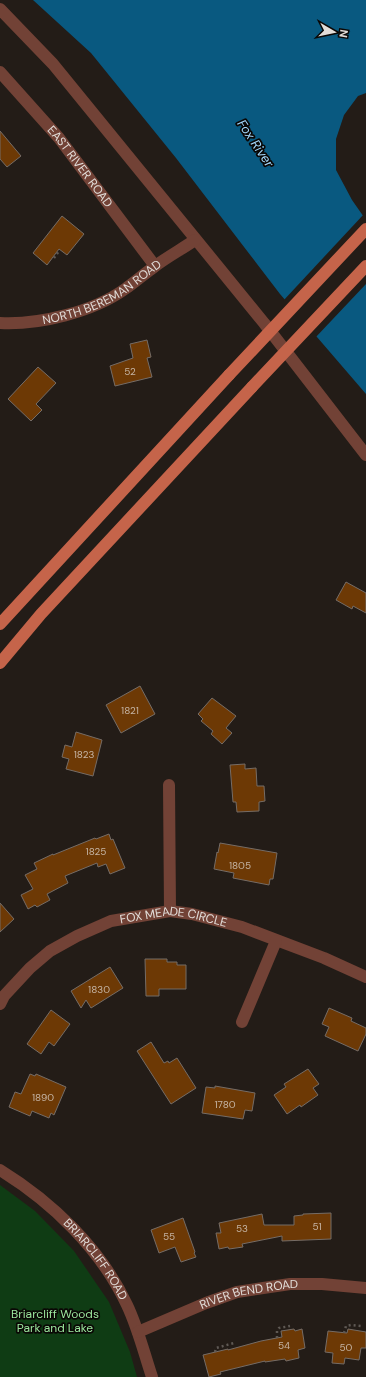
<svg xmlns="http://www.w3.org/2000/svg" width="366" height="1377" viewBox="0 0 366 1377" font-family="'DM Sans',sans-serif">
	<rect width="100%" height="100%" fill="#231c17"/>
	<path fill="#0f3c14" d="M0,1185l35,26 39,40 35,51 21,50 7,25h-137z"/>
	<path fill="#095980" d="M33,0h333v93l-8,3 -14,19 -8,24v31l16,30 14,20v174l-86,-100 -104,-136 -85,-105z"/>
	<path fill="#231c17" d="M364,214l2,3v67l-51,54 -32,-37z"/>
	<g fill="#6d3905" stroke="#756c66">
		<path d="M0,131l21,25 -14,11 -7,-8z"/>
		<path d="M62,216l22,18 -17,21 -8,-6 -12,16 -14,-12z"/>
		<path d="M147,340l4,17 -4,1 5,19 -37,9 -5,-20 23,-8 -3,-14z"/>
		<path d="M38,367l18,16 -20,21 6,6 -11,11 -23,-22z"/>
		<path d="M346,582l20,11v20l-13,-7 -1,3 -16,-9z"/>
		<path d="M140,686l15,28 -34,19 -15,-28z"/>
		<path d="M212,698l24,18 -10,12 6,5 -10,11 -11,-10 2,-3 -12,-10 2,-2 -5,-5z"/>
		<path d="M76,732l26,8 -9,36 -27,-7 3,-10 -7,-2 3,-12 7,2z"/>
		<path d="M245,764v5l11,-1 1,18h7l1,15 -6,1v9l-22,1 -1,-10h-3l-3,-37z"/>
		<path d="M109,834l2,6 2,-1 12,29 -15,6 -4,-10 -8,3 -1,-4 -32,13 3,7 -21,11 3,6 -13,7 -2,-2 -7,4 -7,-14 12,-6 -8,-14 12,-6 -3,-6 19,-9v1l42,-17 1,1z"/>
		<path d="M220,843l57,10 -4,26h-3l-1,6 -36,-7 1,-5 -20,-4 3,-17 1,1z"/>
		<path d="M0,903l14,16 -14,13z"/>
		<path d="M145,959h22v3h10v3h9v24h-27v7h-13z"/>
		<path d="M110,967l13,21 -32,20 -5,-8 -5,8 -10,-17z"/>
		<path d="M329,1008l23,10 -1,3 15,7v6l-8,17 -33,-15 4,-9 -7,-3z"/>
		<path d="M51,1010l19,14 -16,22 -5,-4 -8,12 -14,-10z"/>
		<path d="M151,1042l13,21 4,-2 1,2 8,-5 19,30 -25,16 -34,-53z"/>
		<path d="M308,1069l11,15 -6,4 5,7 -17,12 -1,-2 -13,9 -13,-19 12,-8 -2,-3z"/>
		<path d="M30,1074l5,2 1,-2 30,13 -12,28 -3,-2 -2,5 -17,-7 -2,5 -21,-9 6,-15 6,2z"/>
		<path d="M215,1086l40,7 -3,18 -7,-1 -2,9 -41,-6 4,-26 9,1z"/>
		<path d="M331,1213v26l-49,2v-5l-40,8 1,3 -14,2 -1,-2 -9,2 -3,-16h5l-2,-10 43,-9 2,11h30v-9l9,-1v-1z"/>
		<path d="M183,1218l12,34 -1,1 2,4 -15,5 -6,-15 -16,6 -8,-23z"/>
		<path d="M294,1329l1,2 7,-2 3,19 -7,2 1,8 -13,3 -1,-2 -20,3v-1l-45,11 1,2 -12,3 -6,-22 25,-6v1l33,-9 21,-4 -1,-6z"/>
		<path d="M348,1329l18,3v16h-5l-2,12 -14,-2 -1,6 -12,-1 1,-10 -8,-1 3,-21 19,2z"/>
	</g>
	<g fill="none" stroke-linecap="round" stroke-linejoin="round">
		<g stroke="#5f5954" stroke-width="2.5" stroke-dasharray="2 3" stroke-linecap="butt">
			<path d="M54,258l5,-7 -1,-1"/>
			<path d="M344,1333l2,-7 5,-1 10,1"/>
			<path d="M277,1338v-7l2,-3 11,-2"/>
			<path d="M215,1352l1,-4 18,-5"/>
		</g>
		<g stroke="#724236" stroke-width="12">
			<path d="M0,9l53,55 211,259 102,132"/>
			<path id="s1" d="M0,72l59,66 96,128"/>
			<path id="s2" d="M0,323c39,2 93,-11 125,-34 10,-7 19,-15 29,-22 13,-10 28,-18 41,-27"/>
			<path d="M169,785l1,126"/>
			<path id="s3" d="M0,1004l4,-8 26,-28 20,-17 27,-15 34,-15 59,-10 22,3 50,13 82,31 42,19"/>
			<path d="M242,1022l34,-81"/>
			<path id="s4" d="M0,1170c52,32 101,79 127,135 11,23 17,48 25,72"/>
			<path id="s5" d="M138,1332l68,-29 31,-11 53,-8h32l44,4"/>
		</g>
		<g stroke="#c5644a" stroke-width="12">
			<path d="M0,624l229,-249"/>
			<path d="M0,663l41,-49 211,-227"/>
		</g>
		<g stroke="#c5644a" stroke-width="12">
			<path d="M229,375l137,-146"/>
			<path d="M252,387l114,-121"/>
		</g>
	</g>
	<g text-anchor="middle" stroke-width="3.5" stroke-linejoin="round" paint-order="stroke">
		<g font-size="10" fill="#c5b4a4">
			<text x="130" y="375">52</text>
			<text x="130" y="714">1821</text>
			<text x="84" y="758">1823</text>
			<text x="96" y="855">1825</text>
			<text x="240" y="869">1805</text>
			<text x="99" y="993">1830</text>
			<text x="43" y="1101">1890</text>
			<text x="225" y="1108">1780</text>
			<text x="317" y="1230">51</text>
			<text x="242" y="1232">53</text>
			<text x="169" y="1240">55</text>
			<text x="284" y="1349">54</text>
			<text x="346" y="1351">50</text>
		</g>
		<g font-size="12" fill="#e2ddd9" stroke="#0a0705">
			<text dy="4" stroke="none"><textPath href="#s1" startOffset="124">EAST RIVER ROAD</textPath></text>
			<text dy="4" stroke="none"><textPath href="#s2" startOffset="109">NORTH BEREMAN ROAD</textPath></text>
			<text dy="4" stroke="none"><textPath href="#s3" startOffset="205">FOX MEADE CIRCLE</textPath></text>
			<text dy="4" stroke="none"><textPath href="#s4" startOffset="132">BRIARCLIFF ROAD</textPath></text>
			<text dy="4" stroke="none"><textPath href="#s5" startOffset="118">RIVER BEND ROAD</textPath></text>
		</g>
		<g font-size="12" fill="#9ce79e" stroke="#0a0705">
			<text x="55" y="1318">Briarcliff Woods<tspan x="55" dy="14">Park and Lake</tspan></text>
		</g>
		<g font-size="13" font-style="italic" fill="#a3d8fc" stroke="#0a0705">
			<text transform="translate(256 143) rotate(56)" y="5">Fox River</text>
		</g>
	</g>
	<g transform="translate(334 32) rotate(99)" stroke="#0a0705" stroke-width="3" paint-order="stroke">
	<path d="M0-3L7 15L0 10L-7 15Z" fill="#e2ddd9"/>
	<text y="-6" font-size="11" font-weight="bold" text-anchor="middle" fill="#e2ddd9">N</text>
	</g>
</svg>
